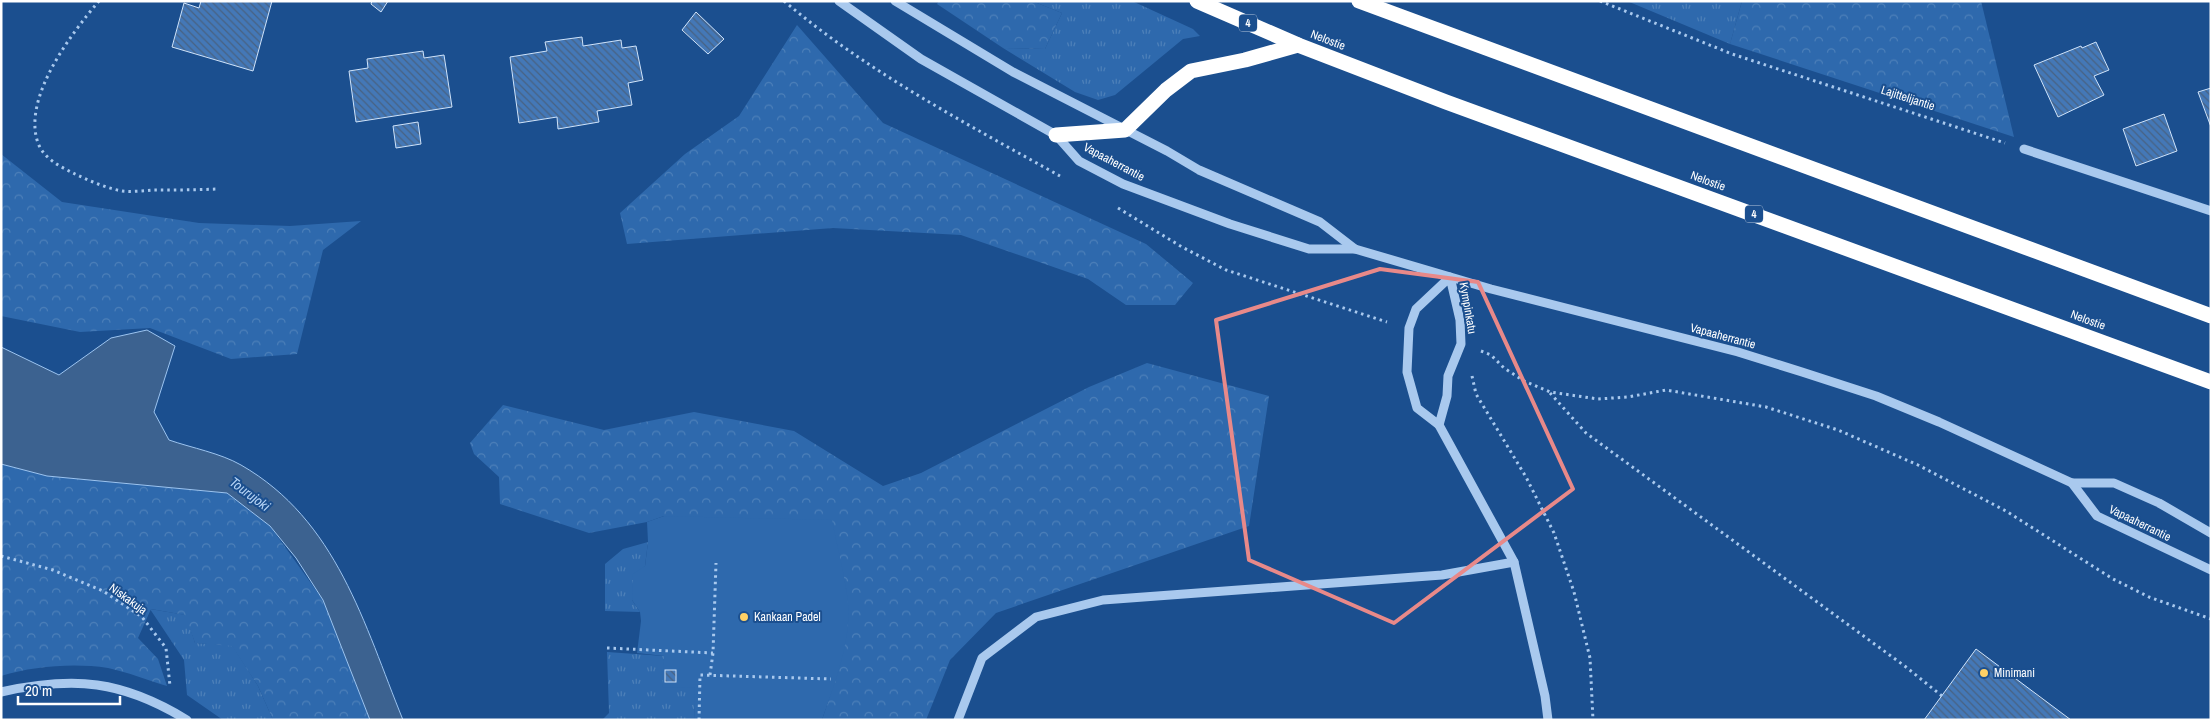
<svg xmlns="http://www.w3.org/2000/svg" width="2212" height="721" viewBox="0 0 2212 721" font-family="'Archivo Narrow',sans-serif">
	<defs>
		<pattern id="grass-tufts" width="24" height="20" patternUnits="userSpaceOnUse" patternTransform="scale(1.25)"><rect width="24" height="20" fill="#2e69ad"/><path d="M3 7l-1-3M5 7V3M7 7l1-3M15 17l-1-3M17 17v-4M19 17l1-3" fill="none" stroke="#4d80b9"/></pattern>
		<pattern id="forest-crowns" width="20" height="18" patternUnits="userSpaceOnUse" patternTransform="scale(1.25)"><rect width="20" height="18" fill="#2e69ad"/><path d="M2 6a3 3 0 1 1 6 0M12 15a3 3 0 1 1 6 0" fill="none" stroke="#4d80b9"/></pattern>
		<pattern id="building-back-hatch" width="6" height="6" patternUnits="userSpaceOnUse" patternTransform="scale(1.25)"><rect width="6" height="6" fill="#4478b7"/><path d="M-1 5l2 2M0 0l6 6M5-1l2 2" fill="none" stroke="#486282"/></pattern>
	</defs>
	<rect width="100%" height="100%" fill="#1b4f8f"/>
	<g fill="url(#grass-tufts)">
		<path d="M1032,1h100l61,28 7,7 -17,3 -68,56 -17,5 -23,-8 -72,-44 42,1 17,-36z"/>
		<path d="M1627,1h115l-12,43z"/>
		<path d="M648,542l-3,24 -13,34 8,12 -35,-1v-47l18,-15z"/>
		<path d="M150,609l36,6 9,28 37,2 26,41 15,34h-50l-36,-25 -3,-35z"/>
		<path d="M607,652l57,4 32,32 -2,32h-92l7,-7z"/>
	</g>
	<g fill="url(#forest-crowns)">
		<path d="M939,1h93l30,12 -17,36 -42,-1 -66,-44z"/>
		<path d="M1742,1h239l33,136 -284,-93z"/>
		<path d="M797,25l86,98 263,121 47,39 -18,22h-49l-38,-26 -127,-44 -128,-7 -206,16 -7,-31 65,-59 54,-38z"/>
		<path d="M1,154l61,48 137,21 91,3 71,-5 -38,29 -26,104 -66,5 -81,-31 -70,4 -79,-16z"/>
		<path d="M1147,363l122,33 -20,130 -253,87 -46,47 -24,60h-104c13,-39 24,-75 26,-116l-184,-88 -17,6 -58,11 -89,-29 -1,-27 -25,-23 -4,-11 33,-38 101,25 90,-18 100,19 89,55 38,-13 168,-86z"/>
		<path d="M1,464l46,12 180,17 43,33 53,74 47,120h-97l-15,-34 -26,-40 -37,-3 -10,-28 -34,-6 -13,29 20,21 9,27c-20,-6 -40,-14 -59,-18 -34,-5 -74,-2 -107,8z"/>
	</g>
	<path fill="#2e69ad" d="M664,516l168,4c5,27 13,55 16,83 3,39 -13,80 -26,117h-128l1,-32 -33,-1 2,-31 -27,-3 4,-32 -1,-9 -8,-12 1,-26 12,-8 3,-24 -1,-20z"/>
	<path fill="#3c6290" stroke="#9cc4f0" d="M147,330l28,16 -21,66 15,28c23,8 51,13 72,25 96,55 123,159 162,255h-33l-47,-120 -27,-42 -26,-32 -43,-33 -180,-17 -46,-12v-117l58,28 52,-37z"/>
	<g fill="url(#building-back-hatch)" stroke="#cfe3fa">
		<path d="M201,1h71l-19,70 -81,-24 12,-44 15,5z"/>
		<path d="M372,1h16l-7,11 -10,-8z"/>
		<path d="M696,12l28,27 -16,15 -26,-24z"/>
		<path d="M582,37l1,9 38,-6 1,8 14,-2 7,34 -15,3 4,22 -35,6 2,11 -41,7 -1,-12 -38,6 -9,-66 37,-6 -2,-9z"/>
		<path d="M2096,42l13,28 -15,6 10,19 -46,22 -24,-52 47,-19 1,2z"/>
		<path d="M423,51l1,7 20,-3 8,52 -96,15 -7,-51 19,-3 -1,-9z"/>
		<path d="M2211,88v39l-13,-35z"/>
		<path d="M2164,114l13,37 -41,15 -13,-37z"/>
		<path d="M418,122l3,22 -25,4 -3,-22z"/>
		<path d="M1976,649l95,71h-147z"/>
		<rect x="665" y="670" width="11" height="12"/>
	</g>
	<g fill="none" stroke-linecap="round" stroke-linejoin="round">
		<g stroke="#a9c9ee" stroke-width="3" stroke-dasharray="2.5 4" stroke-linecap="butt">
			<path d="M99,1c-28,33 -77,97 -61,142 6,16 23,24 37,31 15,7 31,14 47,17 10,1 21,0 31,-1 21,0 43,0 65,-1"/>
			<path d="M784,1c84,71 181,122 276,175"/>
			<path d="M1600,1l132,53 273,89"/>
			<path d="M1118,208l64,39 44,23 161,52"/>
			<path d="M1481,351l10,4 13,13 20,13 26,11 48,7 30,-2 38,-7 100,17 72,23 80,35 88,46 107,68 36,18 62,22"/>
			<path d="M1472,376l4,18 50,83 28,56 20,59 16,66 3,62"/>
			<path d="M1550,393l36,40 320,234 36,29"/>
			<path d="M1,556l52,14 50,21 39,26 24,31 4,38"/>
			<path d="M607,648l106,5"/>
			<path d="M710,675l3,-22 3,-90"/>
			<path d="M699,720l1,-45 131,4"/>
		</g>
		<g stroke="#a9c9ee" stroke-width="9">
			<path d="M839,1l82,58 135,76 23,26 44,23 107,40 79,25h46l136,40 247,63 64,20 74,24 63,26 133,61h42l45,20 52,30"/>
			<path d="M895,1l118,71 154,79 32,19 121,52 35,27"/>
			<path d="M2024,149l187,62"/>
			<path d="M1450,277l10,43 1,24 -13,32 -1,20 -8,29 -22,-17 -10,-36 2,-44 7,-19z"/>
			<path d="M1439,425l75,137 31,134 3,24"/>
			<path d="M2072,483l25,33 114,54"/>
			<path d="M1,692c73,-16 121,-12 186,28"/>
			<path d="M958,720l24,-62 54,-41 67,-17 339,-25 72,-13"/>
		</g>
		<g stroke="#fff" stroke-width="15">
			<path d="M1197,1l101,44 148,57 765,280"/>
			<path d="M1359,1l852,315"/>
			<path d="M1056,135l69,-5 41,-40 25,-19 54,-11 53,-15"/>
		</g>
	</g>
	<path fill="none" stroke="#e88989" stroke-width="4" stroke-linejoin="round" d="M1380,269l98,13 95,207 -179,134 -145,-63 -33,-240z"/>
	<g fill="#ffd166" stroke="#1b4f8f" stroke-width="2">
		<circle cx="744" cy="617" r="5"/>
		<circle cx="1984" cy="673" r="5"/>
	</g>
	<g text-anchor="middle" stroke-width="4" stroke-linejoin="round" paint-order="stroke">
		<g fill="#1b4f8f" stroke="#bbcadd" stroke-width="1">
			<rect x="1239" y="14.5" width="18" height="17" rx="4"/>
			<rect x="1745" y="205.5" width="18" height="17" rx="4"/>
		</g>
		<g font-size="11" font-weight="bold" fill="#fff">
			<text x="1248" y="27">4</text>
			<text x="1754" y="218">4</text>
		</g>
		<g font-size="12" fill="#fff" stroke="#1b4f8f">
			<text transform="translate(1328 40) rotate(21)" y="4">Nelostie</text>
			<text transform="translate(1908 98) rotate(18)" y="4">Lajittelijantie</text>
			<text transform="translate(1114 162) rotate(28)" y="4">Vapaaherrantie</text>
			<text transform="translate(1708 181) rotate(20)" y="4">Nelostie</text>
			<text transform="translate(1468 308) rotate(80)" y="4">Kympinkatu</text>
			<text transform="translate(2088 320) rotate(20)" y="4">Nelostie</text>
			<text transform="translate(1723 336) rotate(15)" y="4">Vapaaherrantie</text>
			<text transform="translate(2140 523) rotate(26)" y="4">Vapaaherrantie</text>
			<text transform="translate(128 599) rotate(36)" y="4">Niskakuja</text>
		</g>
		<g font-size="12" fill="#fff" stroke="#1b4f8f" text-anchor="start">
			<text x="754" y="621">Kankaan Padel</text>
			<text x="1994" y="677">Minimani</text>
		</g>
		<g font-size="14" font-style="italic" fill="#b5d3f5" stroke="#1b4f8f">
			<text transform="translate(250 494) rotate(37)" y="5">Tourujoki</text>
		</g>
	</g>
	<rect width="2212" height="721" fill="none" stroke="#ffffff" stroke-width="5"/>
	<path d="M18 696v8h102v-8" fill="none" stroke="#ffffff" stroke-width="2.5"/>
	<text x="25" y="696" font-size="15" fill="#ffffff" stroke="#1b4f8f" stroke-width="4" paint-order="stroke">20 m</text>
</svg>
